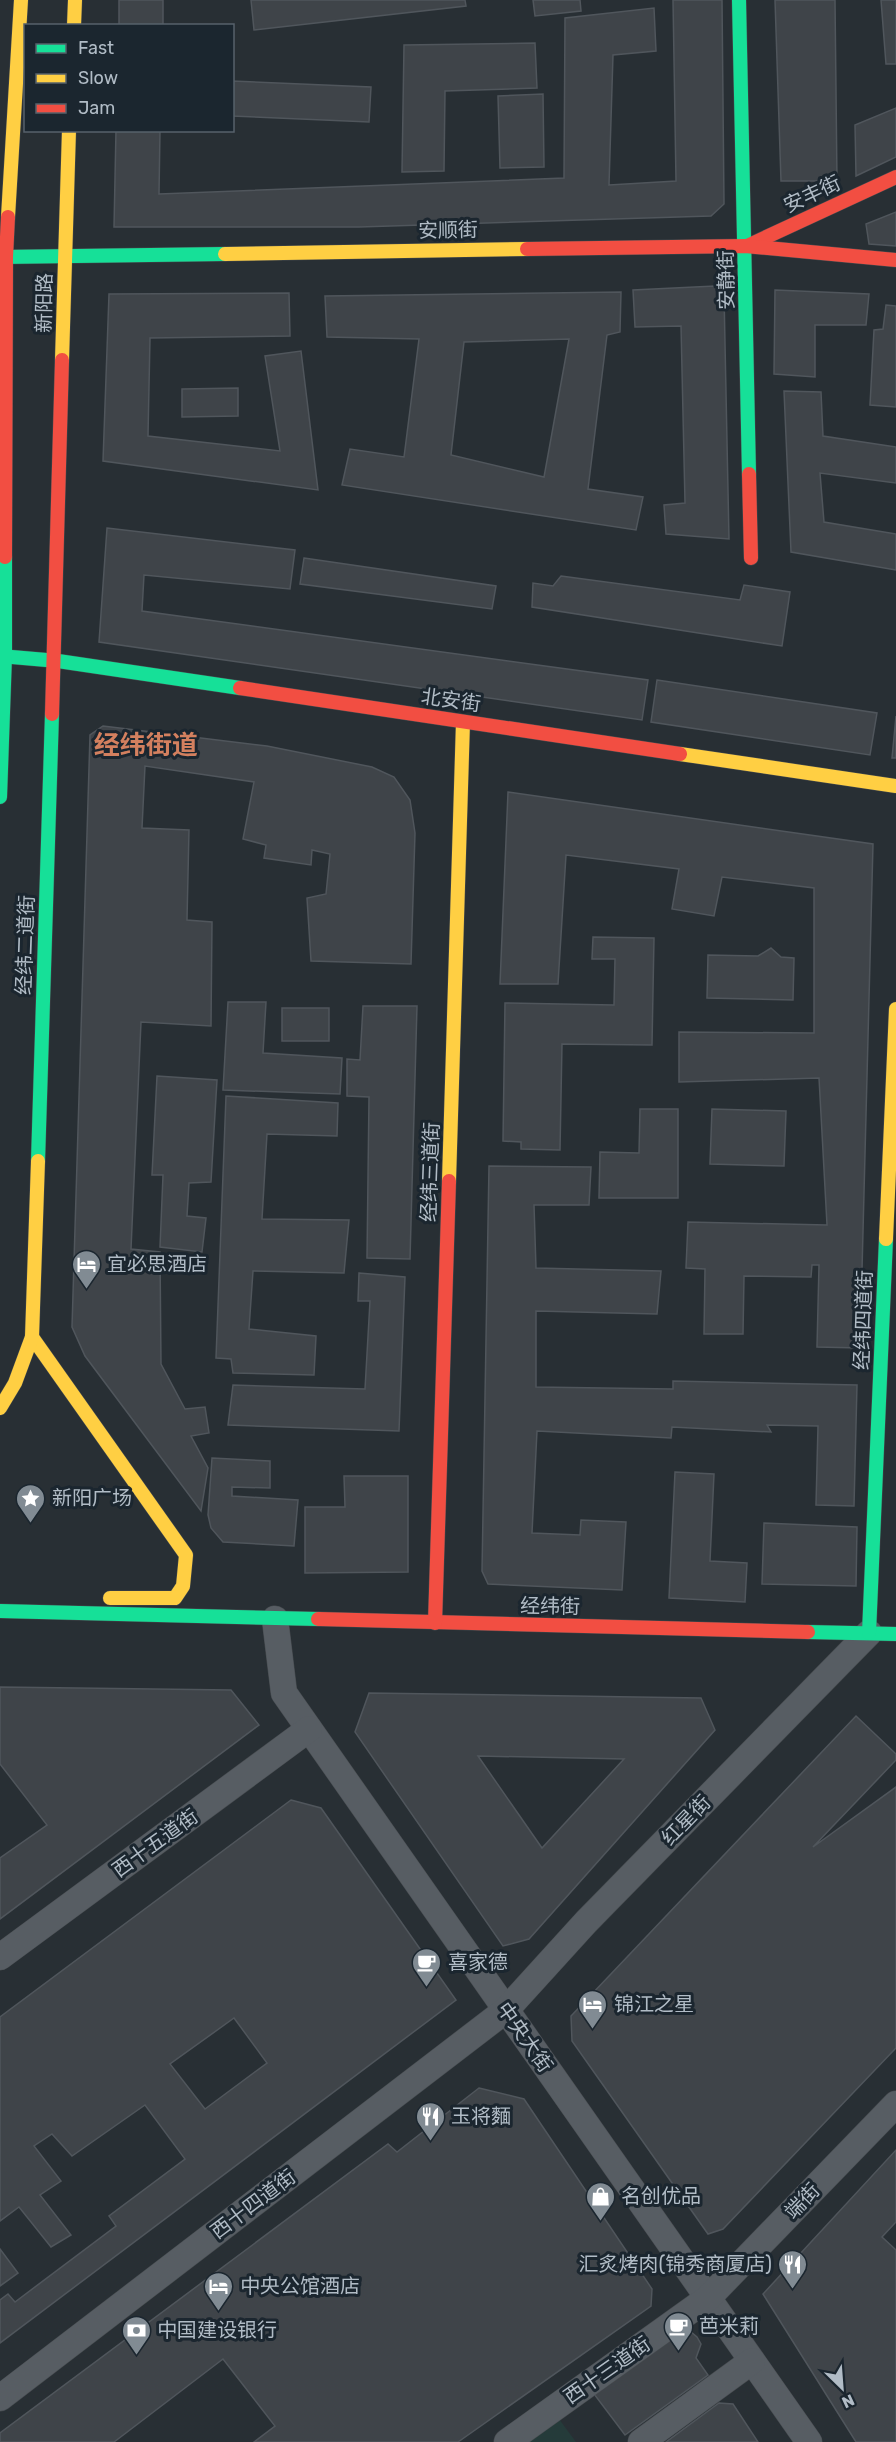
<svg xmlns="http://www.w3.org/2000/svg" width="896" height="2442" viewBox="0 0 896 2442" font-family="Rubik,'Noto Sans SC',sans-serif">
	<rect width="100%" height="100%" fill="#282f34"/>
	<path fill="#253b3a" d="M559,2419l17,23h-48z"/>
	<g fill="#3f4449" stroke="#50565c" stroke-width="1.5" fill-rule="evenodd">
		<rect x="119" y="0" width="44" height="26"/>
		<path d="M251,0h214l1,6 -212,24z"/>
		<path d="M533,0h47l1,11 -46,5z"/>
		<path d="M673,0h49l2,204 -13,12 -352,11h-245l2,-97h44l-1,64 405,-16 1,-160 89,-10 2,43 -43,4 -4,130 67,-4z"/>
		<path d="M775,0h60l2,181h-56z"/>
		<path d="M881,0h15v64h-10z"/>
		<path d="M535,43l2,45 -92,3 -1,80 -42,1 2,-127z"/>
		<path d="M232,81l139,6 -2,35 -137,-6z"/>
		<path d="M543,94l1,73 -44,1 -2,-72z"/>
		<path d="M896,108v49l-40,19 -1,-51z"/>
		<path d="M896,212v34l-27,-2 -3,-20z"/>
		<path d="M715,286l9,8 5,245 -63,-5 -2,-29 21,-2 -4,-177 -46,1 -2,-37z"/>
		<path d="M775,290l94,4 -3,31h-51v52l-41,-3z"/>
		<path d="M621,292l-1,40 -13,3 -19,154 55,8 -7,33 -294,-45 8,-36 54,8 15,-118 -92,-2 -2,-41zM569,339l-25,138 -93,-22 13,-113z"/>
		<path d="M289,293l1,43 -140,2 -2,98 132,15 -15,-95 36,-5 17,139 -215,-29 6,-167z"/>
		<path d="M886,305l10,1v101l-26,-2 4,-75 9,-1z"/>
		<path d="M238,388v28l-56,1v-28z"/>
		<path d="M784,391l37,1 2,44 73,11v36l-76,-10 4,49 72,12v36l-105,-18z"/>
		<path d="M107,528l188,22 -5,39 -146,-14 -2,36 506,69 -6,40 -543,-78z"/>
		<path d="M304,558l192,28 -4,23 -192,-25z"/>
		<path d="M561,576l179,24 4,-15 46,7 -8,54 -250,-39 1,-24 20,3z"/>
		<path d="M657,680l220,33 -7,42 -219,-33z"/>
		<path d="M896,716v42h-4z"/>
		<path d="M103,726l164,20 105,21 22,10 16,23 5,33 -4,131 -100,-3 -4,-63 19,-4 4,-40 -18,-4 -1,15 -47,-7 2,-13 -23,-6 11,-57 -109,-16 -3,62 47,2 -2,90 25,2 -1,104 -70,-4 -10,227 29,3 1,112 24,45 20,-2 4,26 -18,3 17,32 -7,43 -116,-155 -13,-29 18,-592z"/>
		<path d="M508,792l365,52 -13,504 -43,-1 2,-82h-7l-1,12 -67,-1 -1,58h-39l1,-65 -19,-1 2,-46 139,3 -8,-147 -140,4v-50l135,1v-145l-92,-11 -8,39 -42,-7 7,-40 -113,-14 -8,129h-58z"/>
		<path d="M593,937l61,1 -2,107 -90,-1 -2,106 -39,-1v-7l-18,-1 2,-138 109,2 1,-46h-23z"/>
		<path d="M771,948l10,9 13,1 -1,42 -86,-2 1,-43 50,1z"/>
		<path d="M228,1002h38l-3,51 79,5 -2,36 -117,-4z"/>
		<path d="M363,1006h54l-7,253 -43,-1 2,-161 -22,-1v-37l13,1z"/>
		<rect x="282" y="1008" width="47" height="33"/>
		<path d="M157,1076l60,4 -6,102 -22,1 -2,33 19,2 -4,34 -42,-5 3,-72h-11z"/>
		<path d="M226,1096l112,7 -1,33 -70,-2 -5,85 87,1 -5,53 -91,-2 -4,58 67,7 -2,39 -81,-2 -2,-14 -15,-1z"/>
		<path d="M640,1109h38v89h-79l1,-46 39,1z"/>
		<path d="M712,1109l74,2 -2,55 -74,-2z"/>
		<path d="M489,1166l102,1 -2,38h-55l2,63 125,3 -4,43 -121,-3v76l137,2v-8l184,4 -3,121 -38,-1 2,-79 -51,-1 4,7 -99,-5 -1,11 -134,-7 -5,102 48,2 1,-15 45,2 -4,68 -134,-6 -6,-13z"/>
		<path d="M359,1273l46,4 -6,154 -171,-6 5,-40 132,4 5,-88h-12z"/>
		<path d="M212,1458l58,3v27l-38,-1v9l66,4 -4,46 -71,-4 -12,-14 -3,-13z"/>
		<path d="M675,1472l39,2 -4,87 37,2 -2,39 -76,-4z"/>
		<path d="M344,1476h64v96l-103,1v-66h40z"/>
		<path d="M764,1523l93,4 -1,59 -94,-2z"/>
		<path d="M0,1687l231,3 28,35 -259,194v-61l47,-33 -47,-61z"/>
		<path d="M369,1693l332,5 14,32 -186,209 -26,7 -148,-214zM478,1756l146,3 -82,89z"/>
		<path d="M856,1716l40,38v6l-83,87 83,-60v261l-173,181 -15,5 -136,-193 -1,-25z"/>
		<path d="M291,1800l30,8 135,192 -456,343v-43l8,-6 7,8 101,-76 -7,-10 76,-57 -40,-54 -73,51 -20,-22 -18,12 27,35 -21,14 31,40 -20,12 -32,-40 -19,14v-204zM234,2018l33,45 -62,46 -35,-45z"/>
		<path d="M479,2088l45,11 128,190 -1,17 -193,136h-204l21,-16 -52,-67 -109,83h-114v-9l388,-289 9,8z"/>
		<path d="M896,2150v72l-14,15 14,13v192h-40l-93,-148z"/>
		<path d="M0,2249l18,24 -18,13z"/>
		<path d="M681,2331l10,1 6,5 4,7 -5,14 12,17 -83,60 -31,-41z"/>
		<path d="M719,2403l14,1 25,38h-92z"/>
	</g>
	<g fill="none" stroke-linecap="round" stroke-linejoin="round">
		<defs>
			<g id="street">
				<path d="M275,1619l9,74 525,749"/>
				<path d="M0,1957l309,-228"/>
				<path d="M0,2398l506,-388 80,-88 283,-289"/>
				<path d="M507,2442l201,-144 188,-194"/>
				<path d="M641,2442l111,-81"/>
			</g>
			<g id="fast">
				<path d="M739,0l10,474"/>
				<path d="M0,257l225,-3"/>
				<path d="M0,656l58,5 182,27"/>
				<path d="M0,797l5,-141v-99"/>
				<path d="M38,1161l14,-447"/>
				<path d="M0,1611l318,8"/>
				<path d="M808,1632l88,2"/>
				<path d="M869,1633l17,-394"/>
			</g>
			<g id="slow">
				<path d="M74,26l1,-26"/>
				<path d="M8,217l13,-217"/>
				<path d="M225,254l302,-5"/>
				<path d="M62,360l7,-230"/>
				<path d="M680,754l216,32"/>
				<path d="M449,1181l14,-459"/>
				<path d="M886,1239l10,-230"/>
				<path d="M32,1337l154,218 -3,31 -8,12h-65"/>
				<path d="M0,1408l15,-25 17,-46 6,-176"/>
			</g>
			<g id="jam">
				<path d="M747,246l149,-69"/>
				<path d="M527,249l218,-3 151,14"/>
				<path d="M749,474l2,84"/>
				<path d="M5,557l1,-300 2,-40"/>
				<path d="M240,688l440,66"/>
				<path d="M52,714l10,-354"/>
				<path d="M318,1619l490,13"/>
				<path d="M435,1623l14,-442"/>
			</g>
		</defs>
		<use href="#street" stroke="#464b4f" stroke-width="27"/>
		<use href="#fast" stroke="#464b4f" stroke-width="15"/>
		<use href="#slow" stroke="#464b4f" stroke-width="15"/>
		<use href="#jam" stroke="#464b4f" stroke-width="15"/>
		<use href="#street" stroke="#575d63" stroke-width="26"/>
		<use href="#fast" stroke="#16e098" stroke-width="14"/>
		<use href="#slow" stroke="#ffcf43" stroke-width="14"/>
		<use href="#jam" stroke="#f24e42" stroke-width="14"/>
	</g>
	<defs>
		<symbol id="hotel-pin" viewBox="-11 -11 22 30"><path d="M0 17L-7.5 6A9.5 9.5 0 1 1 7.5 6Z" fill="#818b93" stroke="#1b262f"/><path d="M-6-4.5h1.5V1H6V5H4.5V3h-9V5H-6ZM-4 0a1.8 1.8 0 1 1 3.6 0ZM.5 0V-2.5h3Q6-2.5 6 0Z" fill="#fff"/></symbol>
		<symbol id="sight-pin" viewBox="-11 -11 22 30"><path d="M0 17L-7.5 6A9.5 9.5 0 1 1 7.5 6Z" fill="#818b93" stroke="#1b262f"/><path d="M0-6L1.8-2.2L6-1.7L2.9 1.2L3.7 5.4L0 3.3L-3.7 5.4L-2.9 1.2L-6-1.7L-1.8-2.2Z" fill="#fff"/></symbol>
		<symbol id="cafe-pin" viewBox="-11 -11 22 30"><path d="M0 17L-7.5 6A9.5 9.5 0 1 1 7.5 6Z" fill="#818b93" stroke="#1b262f"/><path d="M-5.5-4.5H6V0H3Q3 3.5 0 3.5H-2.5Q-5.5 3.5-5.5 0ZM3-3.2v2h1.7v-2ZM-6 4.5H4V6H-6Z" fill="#fff"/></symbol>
		<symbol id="restaurant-pin" viewBox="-11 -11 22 30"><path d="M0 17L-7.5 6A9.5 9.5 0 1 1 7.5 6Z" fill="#818b93" stroke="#1b262f"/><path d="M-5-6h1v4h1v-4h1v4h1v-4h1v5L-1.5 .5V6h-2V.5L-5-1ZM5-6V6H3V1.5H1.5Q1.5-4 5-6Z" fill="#fff"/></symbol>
		<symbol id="shop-pin" viewBox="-11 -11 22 30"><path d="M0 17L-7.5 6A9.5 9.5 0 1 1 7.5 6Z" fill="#818b93" stroke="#1b262f"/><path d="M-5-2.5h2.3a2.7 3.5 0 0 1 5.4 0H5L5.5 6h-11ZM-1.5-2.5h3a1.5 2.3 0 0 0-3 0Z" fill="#fff"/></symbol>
		<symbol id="bank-pin" viewBox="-11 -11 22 30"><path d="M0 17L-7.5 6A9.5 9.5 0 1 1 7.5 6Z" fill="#818b93" stroke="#1b262f"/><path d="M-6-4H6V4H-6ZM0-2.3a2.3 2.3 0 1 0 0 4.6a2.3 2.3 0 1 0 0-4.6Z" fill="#fff"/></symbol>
	</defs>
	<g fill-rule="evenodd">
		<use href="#hotel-pin" x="70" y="1248" width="33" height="45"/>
		<use href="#sight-pin" x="14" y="1482" width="33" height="45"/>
		<use href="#cafe-pin" x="410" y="1946" width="33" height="45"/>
		<use href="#hotel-pin" x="576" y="1988" width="33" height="45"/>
		<use href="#restaurant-pin" x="414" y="2100" width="33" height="45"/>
		<use href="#shop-pin" x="584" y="2180" width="33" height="45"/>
		<use href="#restaurant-pin" x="776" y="2248" width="33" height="45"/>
		<use href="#hotel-pin" x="202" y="2270" width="33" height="45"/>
		<use href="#cafe-pin" x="662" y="2310" width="33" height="45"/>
		<use href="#bank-pin" x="120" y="2314" width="33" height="45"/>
	</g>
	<g text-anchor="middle" stroke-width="6" stroke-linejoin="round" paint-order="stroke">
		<g font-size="20" fill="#b1bcc6" stroke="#1b262f">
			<text transform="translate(812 194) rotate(-25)" y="7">安丰街</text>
			<text transform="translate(448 230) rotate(-1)" y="7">安顺街</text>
			<text transform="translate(726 280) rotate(-91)" y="7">安静街</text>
			<text transform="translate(44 303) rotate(-89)" y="7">新阳路</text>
			<text transform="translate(451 700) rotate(8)" y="7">北安街</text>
			<text transform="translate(25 945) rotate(-88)" y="7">经纬二道街</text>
			<text transform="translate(430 1172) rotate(-88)" y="7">经纬三道街</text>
			<text transform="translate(863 1320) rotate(-88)" y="7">经纬四道街</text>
			<text transform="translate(550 1606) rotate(1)" y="7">经纬街</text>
			<text transform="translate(686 1820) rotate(-46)" y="7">红星街</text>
			<text transform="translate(155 1843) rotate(-36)" y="7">西十五道街</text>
			<text transform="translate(525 2037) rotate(55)" y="7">中央大街</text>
			<text transform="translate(802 2201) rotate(-46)" y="7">端街</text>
			<text transform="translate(253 2204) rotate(-37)" y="7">西十四道街</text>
			<text transform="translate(607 2370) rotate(-35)" y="7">西十三道街</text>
		</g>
		<g font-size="20" fill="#b1bcc6" stroke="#1b262f" text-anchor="start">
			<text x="107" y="1271">宜必思酒店</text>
			<text x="52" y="1505">新阳广场</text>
			<text x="448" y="1969">喜家德</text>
			<text x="614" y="2011">锦江之星</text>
			<text x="451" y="2123">玉将麵</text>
			<text x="621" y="2203">名创优品</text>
			<text x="772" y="2271" text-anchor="end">汇炙烤肉(锦秀商厦店)</text>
			<text x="240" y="2293">中央公馆酒店</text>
			<text x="699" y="2333">芭米莉</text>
			<text x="157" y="2337">中国建设银行</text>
		</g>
		<g font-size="26" font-weight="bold" fill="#d3805f" stroke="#1b262f">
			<text x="146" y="754">经纬街道</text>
		</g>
	</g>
	<rect x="24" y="24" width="210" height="108" fill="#1b262f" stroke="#57626b" stroke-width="1.5"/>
	<rect x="36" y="44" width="30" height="9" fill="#16e098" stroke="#57626b" stroke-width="1.5"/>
	<text x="78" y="54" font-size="18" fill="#b1bcc6">Fast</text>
	<rect x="36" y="74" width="30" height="9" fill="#ffcf43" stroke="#57626b" stroke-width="1.5"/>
	<text x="78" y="84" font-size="18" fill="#b1bcc6">Slow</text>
	<rect x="36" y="104" width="30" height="9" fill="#f24e42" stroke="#57626b" stroke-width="1.5"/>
	<text x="78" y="114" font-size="18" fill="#b1bcc6">Jam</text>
	<g transform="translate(842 2388) rotate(155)" stroke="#1b262f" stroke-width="4.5" paint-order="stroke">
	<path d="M0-4.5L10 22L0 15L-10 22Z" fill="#b1bcc6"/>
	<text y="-9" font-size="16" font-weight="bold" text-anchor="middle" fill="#b1bcc6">N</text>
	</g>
</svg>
